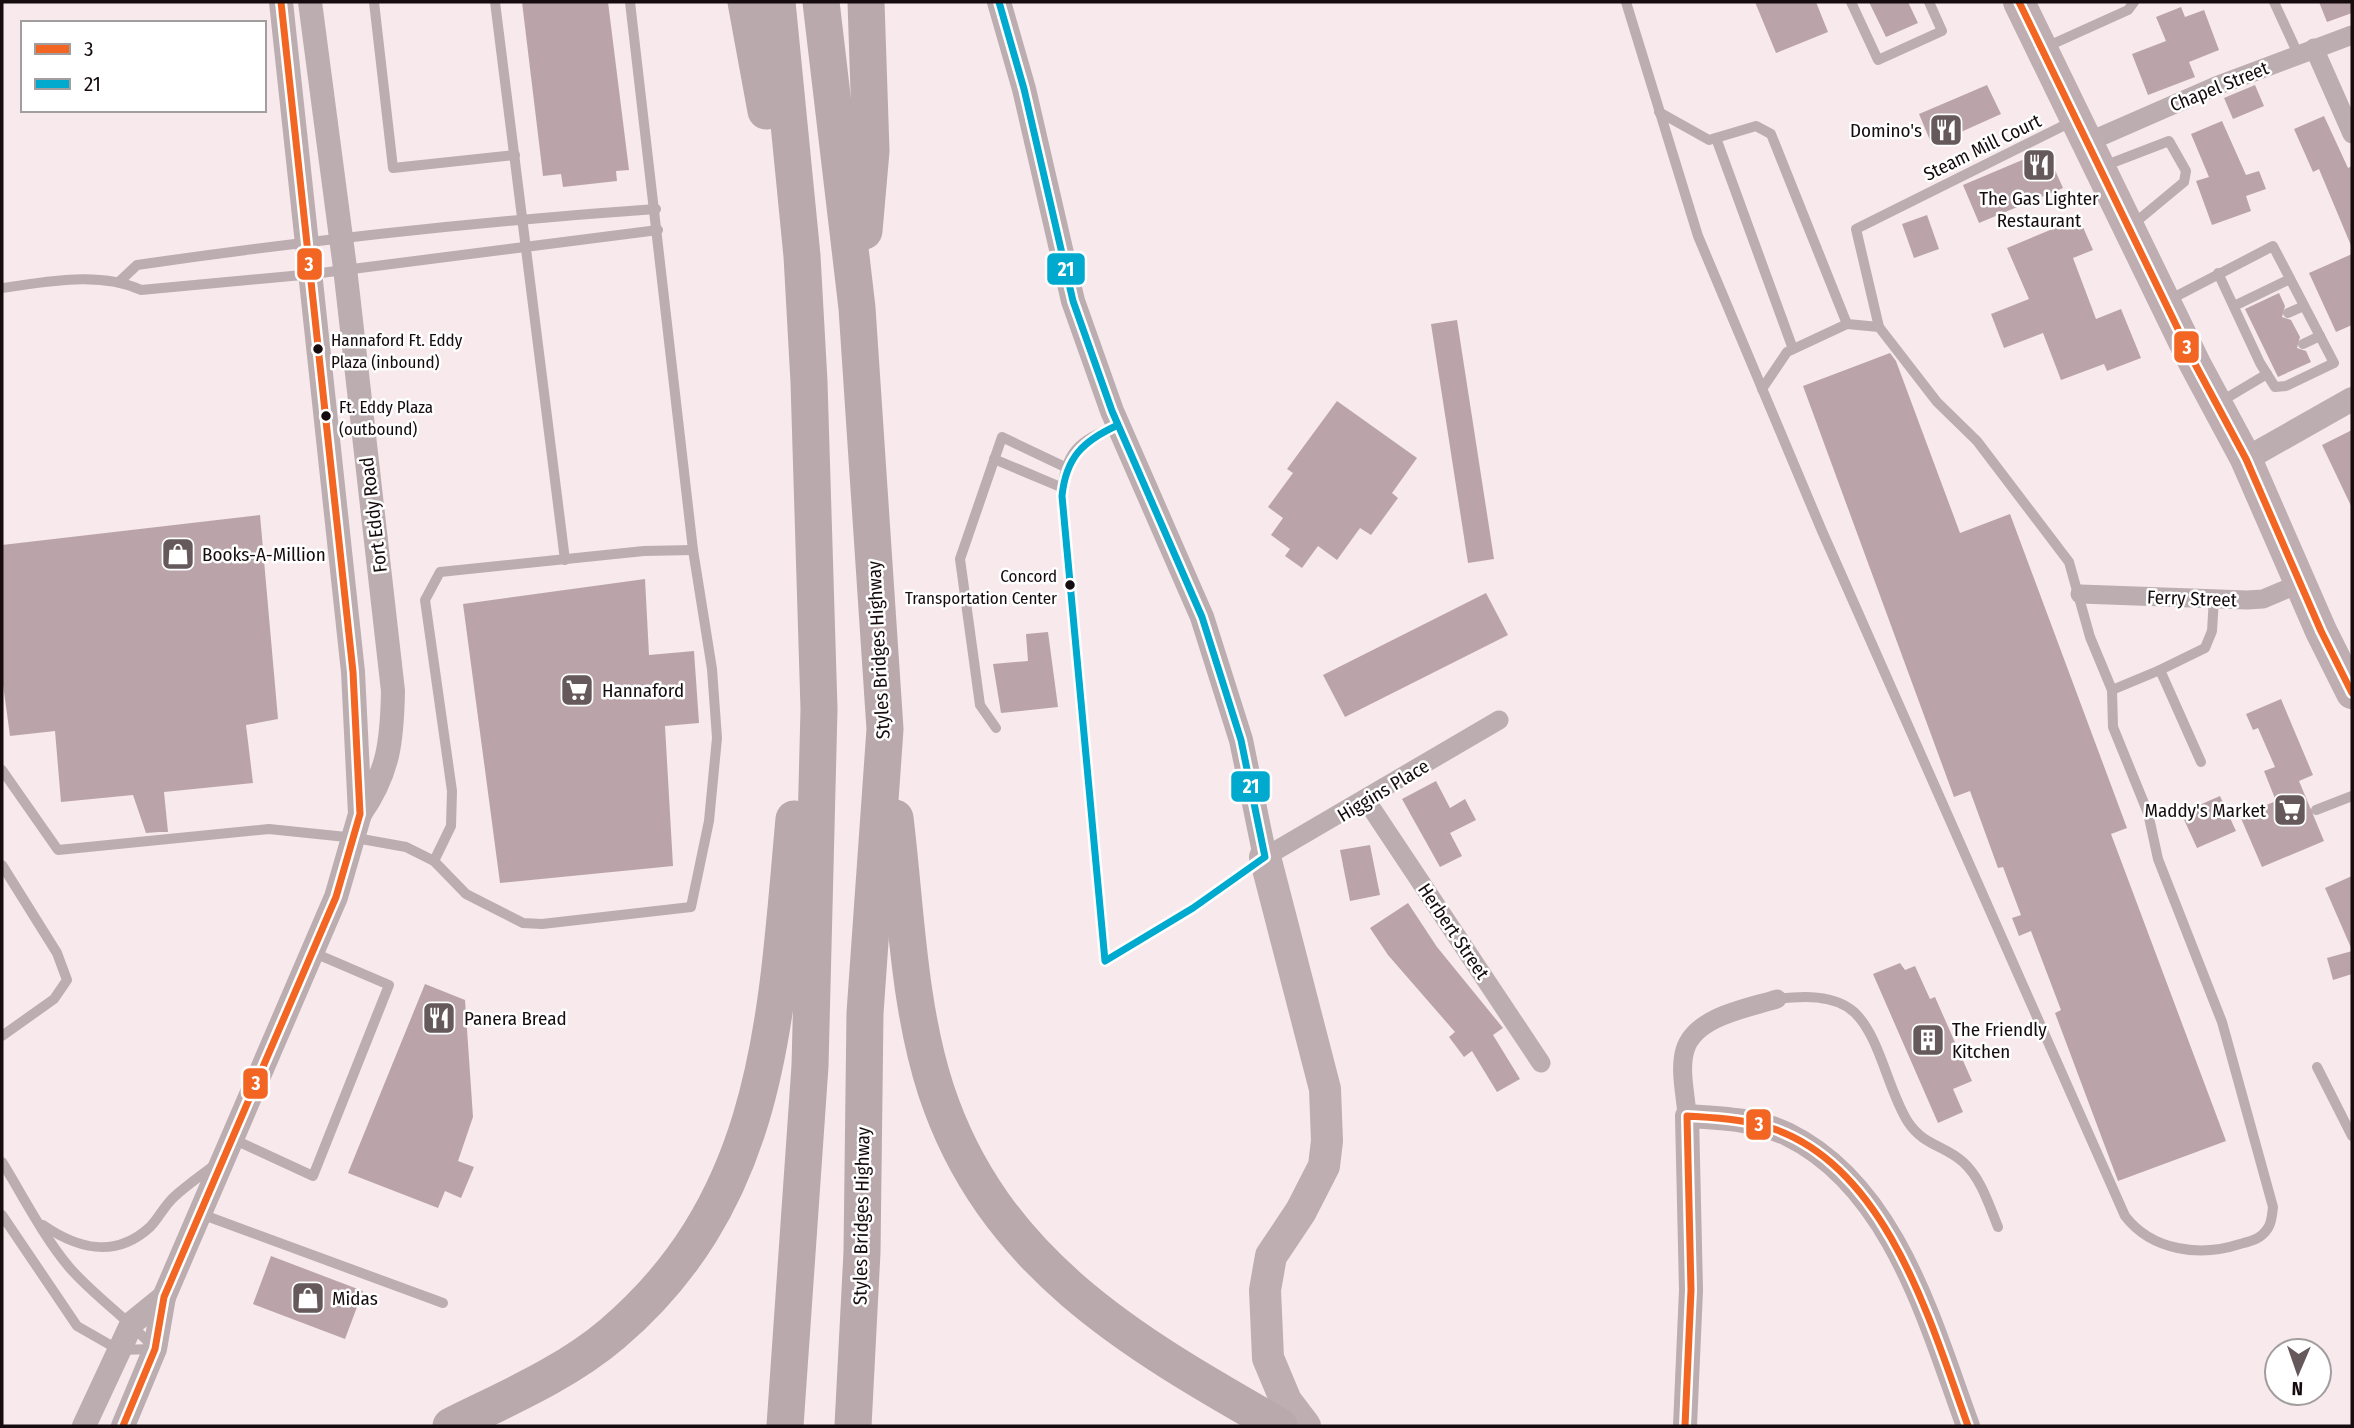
<svg xmlns="http://www.w3.org/2000/svg" width="2354" height="1428" viewBox="0 0 2354 1428" font-family="'Fira Sans Condensed',sans-serif">
	<rect width="100%" height="100%" fill="#f7e9ec"/>
	<g fill="#baa4aa">
		<path d="M522,2h86l21,168 -13,1 1,10 -54,6 -2,-13 -18,2z"/>
		<path d="M1755,2h61l12,30 -52,21z"/>
		<path d="M1869,2h39l10,21 -32,14z"/>
		<path d="M2319,2h33v11l-25,9z"/>
		<path d="M2181,7l4,10 19,-7 15,40 -30,12 6,15 -47,18 -16,-41 34,-13 -10,-24z"/>
		<path d="M1987,85l14,29 -69,31 -13,-31z"/>
		<path d="M2255,85l9,21 -31,13 -9,-21z"/>
		<path d="M2324,116l24,52 4,-2v82l-33,-79 -6,3 -19,-43z"/>
		<path d="M2222,121l24,54 13,-4 7,18 -20,7 5,15 -39,14 -16,-44 13,-4 -18,-43z"/>
		<path d="M2046,150l17,38 -84,35 -16,-38z"/>
		<path d="M1927,215l12,34 -25,9 -12,-34z"/>
		<path d="M2079,218l14,32 -20,8 23,61 25,-10 20,49 -34,13 -3,-7 -43,16 -18,-47 -39,15 -13,-34 38,-15 -22,-51z"/>
		<path d="M2352,254v71l-16,7 -27,-59z"/>
		<path d="M2279,293l6,13 -3,11 9,3 9,17 -3,11 9,3 5,11 -33,15 -33,-68z"/>
		<path d="M1457,320l37,239 -26,4 -37,-239z"/>
		<path d="M1890,353l6,8 64,172 50,-19 117,314 -16,6 115,307 -108,40 -63,-168 6,-3 -30,-79 -12,5 -7,-18 9,-3 -18,-48 -5,1 -28,-77 -16,6 -151,-411z"/>
		<path d="M1337,401l80,57 -25,35 6,5 -27,37 -11,-7 -23,32 -19,-14 -16,22 -17,-12 5,-7 -19,-14 12,-17 -15,-11 25,-34 -6,-4z"/>
		<path d="M2352,430v78l-30,-63z"/>
		<path d="M260,515l18,204 -32,6 7,58 -89,9 4,40h-9l-13,1 -13,-38 -72,7 -6,-71 -45,5 -8,-59v-132z"/>
		<path d="M645,579l4,76 45,-4 5,72 -34,3 8,140 -173,17 -37,-279z"/>
		<path d="M1486,593l22,42 -163,82 -22,-42z"/>
		<path d="M1048,632l10,75 -57,6 -8,-49 35,-3 -2,-27z"/>
		<path d="M2281,699l32,76 -14,6 25,60 -62,26 -22,-51 36,-15 -12,-30 11,-4 -17,-39 -5,2 -7,-16z"/>
		<path d="M1436,781l14,27 15,-9 11,21 -26,13 12,23 -22,11 -38,-68z"/>
		<path d="M2220,796l16,35 -39,17 -16,-35z"/>
		<path d="M1370,845l10,50 -30,6 -10,-51z"/>
		<path d="M2352,876v74l-27,-62z"/>
		<path d="M1408,903l29,44 66,81 -10,7 27,44 -23,13 -25,-41 -8,6 -15,-20 6,-5 -67,-77 -18,-27z"/>
		<path d="M2352,951v23l-19,6 -6,-22z"/>
		<path d="M1900,963l5,7 10,-4 15,33 5,-2 37,84 -19,8 10,23 -25,11 -65,-149z"/>
		<path d="M425,984l40,16 8,117 -15,44 16,6 -13,31 -16,-7 -7,17 -90,-35z"/>
		<path d="M271,1256l92,35 -18,48 -92,-35z"/>
	</g>
	<g fill="none" stroke-linecap="round" stroke-linejoin="round">
		<g stroke="#bbadb0" stroke-width="10">
			<path d="M374,2l19,166 122,-13"/>
			<path d="M495,2l70,558"/>
			<path d="M1626,2l72,234 124,295 303,685c27,35 75,41 115,28 12,-3 21,-5 28,-16 4,-6 4,-14 5,-21l-51,-185 -64,-163 -10,-46 -35,-86 -1,-37 48,-20"/>
			<path d="M1851,2l27,58 64,-29 -13,-29"/>
			<path d="M2274,2l24,52"/>
			<path d="M2046,47l82,-37 6,-8"/>
			<path d="M1659,112l50,28 47,-14 15,8 76,190 -60,28 -25,37"/>
			<path d="M1716,138l77,211"/>
			<path d="M2104,166l65,-25 17,30 -2,11 -53,44"/>
			<path d="M120,281l17,-16c173,-25 345,-44 519,-56"/>
			<path d="M2,288c45,-6 97,-17 139,2l172,-16 345,-44"/>
			<path d="M2169,300l104,-54 61,117 -48,23 -11,1 -15,-24 -42,-90"/>
			<path d="M2234,306l56,-27"/>
			<path d="M2288,313l16,-7"/>
			<path d="M1847,324l32,3 58,75 40,39 92,121 21,75 22,53"/>
			<path d="M1879,327l-23,-98 217,-108"/>
			<path d="M2303,344l17,-8"/>
			<path d="M2220,402l47,-28"/>
			<path d="M1118,425c-41,17 -53,26 -56,71l43,465 88,-53 67,-48"/>
			<path d="M994,459l69,29"/>
			<path d="M996,728l-16,-23 -20,-146 42,-122 63,30"/>
			<path d="M2201,762l-41,-92 45,-22 7,-17 2,-33"/>
			<path d="M2,770l56,80 211,-21 87,9 50,9 28,14 32,33 57,29 19,1 149,-17 18,-86 8,-83 -5,-69 -19,-119 -63,-548"/>
			<path d="M2316,810l36,-14"/>
			<path d="M434,861l17,-35 1,-35 -27,-191 15,-28 204,-21 49,-1"/>
			<path d="M2,865l55,88 10,27 -13,19 -52,37"/>
			<path d="M1777,999c25,-3 57,-5 77,13 26,24 34,79 54,110 16,24 36,23 55,40 18,16 26,43 35,65"/>
			<path d="M2317,1067l35,69"/>
			<path d="M233,1139l80,37 76,-191 -77,-33"/>
			<path d="M2,1162c21,34 41,74 67,105 25,29 57,50 83,79"/>
			<path d="M201,1214l242,89"/>
			<path d="M2,1215l75,111 42,24 34,-1"/>
			<path d="M43,1225c35,24 72,34 107,2 9,-9 14,-21 24,-30 12,-11 25,-20 38,-30"/>
		</g>
		<g stroke="#bbadb0" stroke-width="19">
			<path d="M2314,48l38,86"/>
			<path d="M2088,142l128,-56 136,-51"/>
			<path d="M2080,594l167,6 16,-1 38,-16"/>
			<path d="M1366,800l175,263"/>
			<path d="M1265,857l234,-137"/>
			<path d="M1687,1116c-1,-20 -8,-46 -2,-66 10,-34 64,-42 92,-51"/>
		</g>
		<g stroke="#bbadb0" stroke-width="24">
			<path d="M310,2l35,266 48,423c-1,50 -4,81 -33,123"/>
			<path d="M999,2l25,87 49,212 39,110 90,206 39,123 24,117"/>
			<path d="M2246,459l106,-60"/>
			<path d="M84,1426l48,-103 32,-26"/>
			<path d="M123,1426l32,-77 9,-52 172,-400 24,-83 -7,-142 -72,-670"/>
			<path d="M1685,1426l6,-136 -4,-174c34,2 68,3 100,18 107,52 143,189 181,292"/>
		</g>
		<g stroke="#beaeb2" stroke-width="32">
			<path d="M2019,2l176,362 51,95 75,172 31,62"/>
			<path d="M1265,857l60,232 2,52 -3,25 -23,45 -30,45 -6,34 3,68 18,43 19,25"/>
		</g>
		<g stroke="#b9a8ac" stroke-width="37">
			<path d="M746,2l20,109"/>
			<path d="M777,2l25,254 7,126 10,327 -9,357 -25,360"/>
			<path d="M821,2l36,306 28,421 -20,284 -3,239 -9,174"/>
			<path d="M864,231l7,-80 -5,-149"/>
			<path d="M895,818c11,90 13,186 41,272 57,173 196,252 343,336"/>
			<path d="M451,1426c54,-27 114,-52 161,-92 161,-137 164,-320 182,-515"/>
		</g>
		<defs>
			<g id="bus-1">
				<path d="M2019,2l176,362 51,95 75,172 31,62"/>
				<path d="M123,1426l32,-77 9,-52 172,-400 24,-83 -7,-142 -72,-670"/>
				<path d="M1685,1426l6,-136 -4,-174c30,2 61,3 90,14 112,42 154,194 191,296"/>
			</g>
			<path id="bus-2" d="M999,2l25,87 49,212 39,110 90,206 39,123 24,117 -72,51 -88,53 -43,-465c4,-39 21,-55 56,-71"/>
		</defs>
		<use href="#bus-1" stroke="#fff" stroke-width="12"/>
		<use href="#bus-2" stroke="#fff" stroke-width="12"/>
		<use href="#bus-1" stroke="#f26522" stroke-width="7"/>
		<use href="#bus-2" stroke="#00a9ce" stroke-width="7"/>
	</g>
	<defs>
		<symbol id="restaurant-square" viewBox="-11 -11 22 22"><rect x="-9" y="-9" width="18" height="18" rx="4" fill="#65595c" stroke="#fff"/><path d="M-5-6h1v4h1v-4h1v4h1v-4h1v5L-1.5 .5V6h-2V.5L-5-1ZM5-6V6H3V1.5H1.5Q1.5-4 5-6Z" fill="#fff"/></symbol>
		<symbol id="shop-square" viewBox="-11 -11 22 22"><rect x="-9" y="-9" width="18" height="18" rx="4" fill="#65595c" stroke="#fff"/><path d="M-5-2.5h2.3a2.7 3.5 0 0 1 5.4 0H5L5.5 6h-11ZM-1.5-2.5h3a1.5 2.3 0 0 0-3 0Z" fill="#fff"/></symbol>
		<symbol id="supermarket-square" viewBox="-11 -11 22 22"><rect x="-9" y="-9" width="18" height="18" rx="4" fill="#65595c" stroke="#fff"/><path d="M-6-5.5h2.5l.6 2H6L4.5 2H-2.5L-4.4-4H-6ZM-1.5 3.2a1.3 1.3 0 1 0 .1 0ZM3 3.2a1.3 1.3 0 1 0 .1 0Z" fill="#fff"/></symbol>
		<symbol id="building-square" viewBox="-11 -11 22 22"><rect x="-9" y="-9" width="18" height="18" rx="4" fill="#65595c" stroke="#fff"/><path d="M-4-6H4V6H1V3H-1V6H-4ZM-2.5-4.3h1.7v1.8h-1.7ZM.8-4.3h1.7v1.8H.8ZM-2.5-1h1.7V.8h-1.7ZM.8-1h1.7V.8H.8Z" fill="#fff"/></symbol>
	</defs>
	<g fill-rule="evenodd">
		<use href="#restaurant-square" x="1927" y="111" width="38" height="38"/>
		<use href="#restaurant-square" x="2020" y="146" width="38" height="38"/>
		<use href="#shop-square" x="159" y="535" width="38" height="38"/>
		<use href="#supermarket-square" x="558" y="671" width="38" height="38"/>
		<use href="#supermarket-square" x="2271" y="791" width="38" height="38"/>
		<use href="#restaurant-square" x="420" y="999" width="38" height="38"/>
		<use href="#building-square" x="1909" y="1021" width="38" height="38"/>
		<use href="#shop-square" x="289" y="1279" width="38" height="38"/>
	</g>
	<g fill="#160c0f" stroke="#fff" stroke-width="2.5">
		<circle cx="318" cy="349" r="6"/>
		<circle cx="326" cy="416" r="6"/>
		<circle cx="1070" cy="585" r="6"/>
	</g>
	<g text-anchor="middle" stroke-width="5" stroke-linejoin="round" paint-order="stroke">
		<g font-size="17" fill="#160c0f" stroke="#fff" text-anchor="start">
			<text x="331" y="346">Hannaford Ft. Eddy<tspan x="331" dy="22">Plaza (inbound)</tspan></text>
			<text x="339" y="413">Ft. Eddy Plaza<tspan x="339" dy="22">(outbound)</tspan></text>
			<text x="1057" y="582" text-anchor="end">Concord<tspan x="1057" dy="22">Transportation Center</tspan></text>
		</g>
		<g font-size="19" fill="#160c0f" stroke="#fff">
			<text transform="translate(2219 86) rotate(-22)" y="7">Chapel Street</text>
			<text transform="translate(1982 147) rotate(-26)" y="7">Steam Mill Court</text>
			<text transform="translate(373 515) rotate(-97)" y="7">Fort Eddy Road</text>
			<text transform="translate(2192 598) rotate(2)" y="7">Ferry Street</text>
			<text transform="translate(878 650) rotate(-93)" y="7">Styles Bridges Highway</text>
			<text transform="translate(1383 790) rotate(-31)" y="7">Higgins Place</text>
			<text transform="translate(1454 931) rotate(56)" y="7">Herbert Street</text>
			<text transform="translate(861 1216) rotate(-89)" y="7">Styles Bridges Highway</text>
		</g>
		<g font-size="19" fill="#160c0f" stroke="#fff" text-anchor="start">
			<text x="1922" y="137" text-anchor="end">Domino's</text>
			<text x="2039" y="205" text-anchor="middle">The Gas Lighter<tspan x="2039" dy="22">Restaurant</tspan></text>
			<text x="202" y="561">Books-A-Million</text>
			<text x="602" y="697">Hannaford</text>
			<text x="2266" y="817" text-anchor="end">Maddy's Market</text>
			<text x="464" y="1025">Panera Bread</text>
			<text x="1952" y="1036">The Friendly<tspan x="1952" dy="22">Kitchen</tspan></text>
			<text x="332" y="1305">Midas</text>
		</g>
	</g>
	<g stroke="#fff" stroke-width="2.5">
		<rect x="296" y="247" width="27" height="34" rx="7" fill="#f26522"/>
		<rect x="1046" y="252" width="40" height="34" rx="7" fill="#00a9ce"/>
		<rect x="2173" y="330" width="27" height="34" rx="7" fill="#f26522"/>
		<rect x="1230" y="770" width="41" height="33" rx="7" fill="#00a9ce"/>
		<rect x="242" y="1067" width="27" height="33" rx="7" fill="#f26522"/>
		<rect x="1745" y="1108" width="27" height="33" rx="7" fill="#f26522"/>
	</g>
	<g font-size="19" text-anchor="middle" font-weight="bold" fill="#fff">
		<text x="309" y="271">3</text>
		<text x="1066" y="276">21</text>
		<text x="2187" y="354">3</text>
		<text x="1251" y="793">21</text>
		<text x="256" y="1090">3</text>
		<text x="1759" y="1131">3</text>
	</g>
	<rect width="2354" height="1428" fill="none" stroke="#160c0f" stroke-width="7"/>
	<rect x="21" y="21" width="245" height="91" fill="#ffffff" stroke="#a29e9f" stroke-width="2"/>
	<rect x="35" y="44" width="35" height="10" fill="#f26522" stroke="#a29e9f" stroke-width="2"/>
	<text x="84" y="56" font-size="21" fill="#160c0f">3</text>
	<rect x="35" y="79" width="35" height="10" fill="#00a9ce" stroke="#a29e9f" stroke-width="2"/>
	<text x="84" y="91" font-size="21" fill="#160c0f">21</text>
	<g transform="translate(2298 1372) rotate(182)"><circle r="33" fill="#ffffff" stroke="#a29e9f" stroke-width="2"/>
	<path d="M0-5L12 26L0 18L-12 26Z" fill="#65595c"/>
	<text y="-10" font-size="19" font-weight="bold" text-anchor="middle" fill="#160c0f">N</text>
	</g>
</svg>
